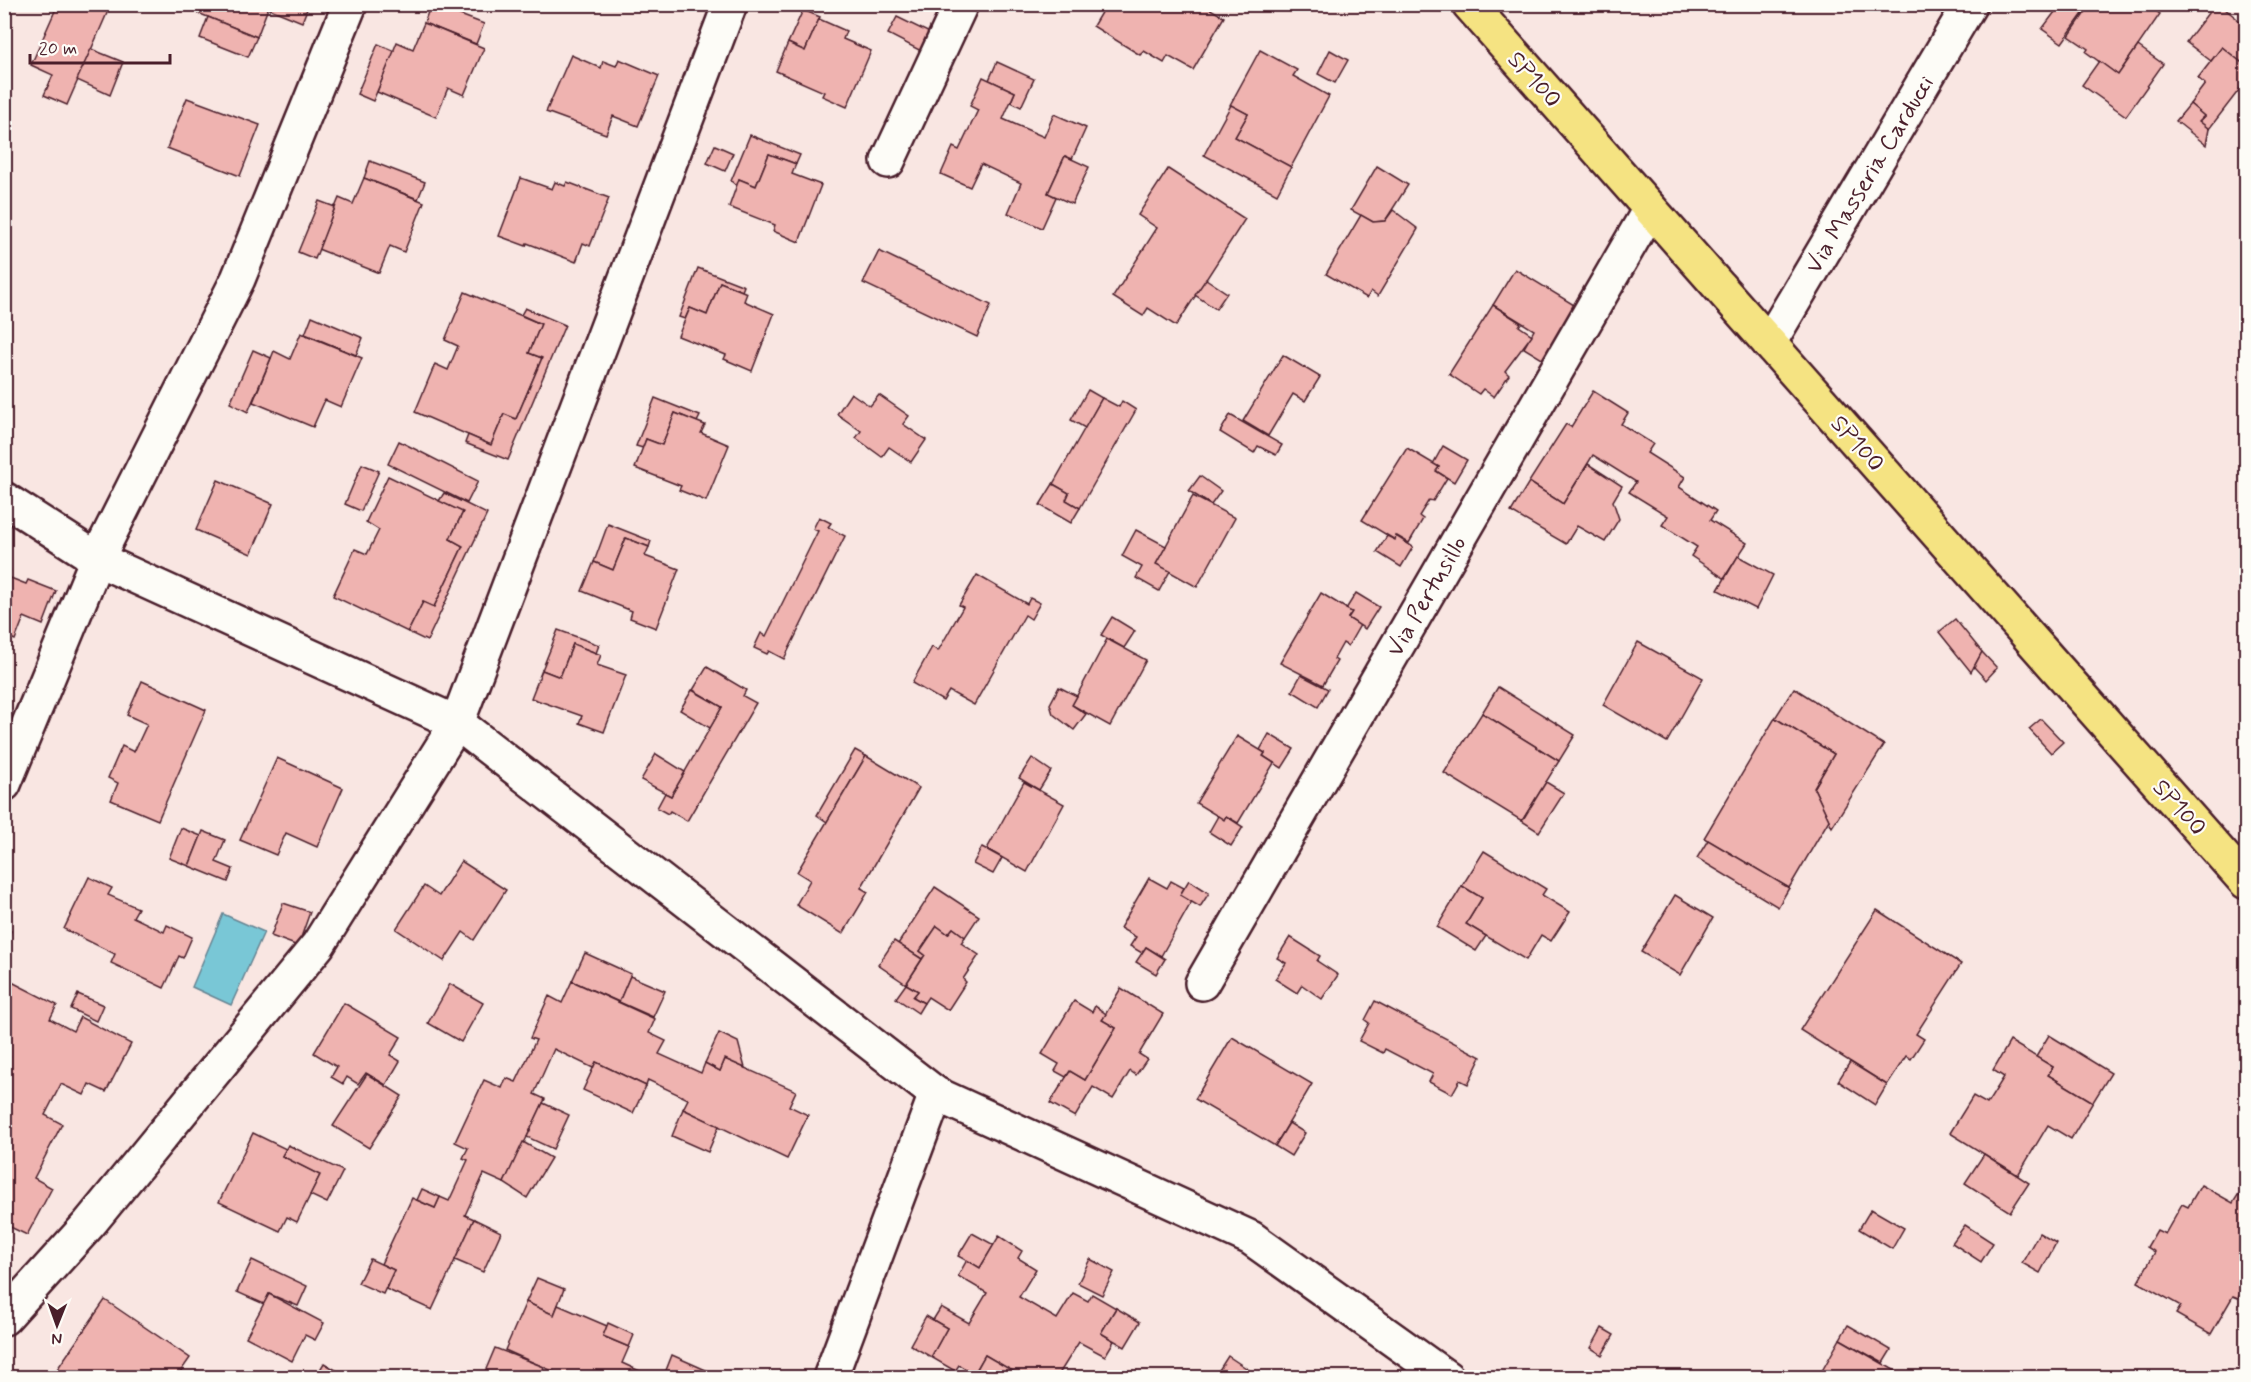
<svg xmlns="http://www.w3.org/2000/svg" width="2251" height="1382" viewBox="0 0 2251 1382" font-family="Mynerve,sans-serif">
	<rect width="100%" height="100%" fill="#f9e6e2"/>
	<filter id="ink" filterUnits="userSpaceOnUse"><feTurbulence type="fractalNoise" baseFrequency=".0167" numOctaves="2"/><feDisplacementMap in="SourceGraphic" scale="12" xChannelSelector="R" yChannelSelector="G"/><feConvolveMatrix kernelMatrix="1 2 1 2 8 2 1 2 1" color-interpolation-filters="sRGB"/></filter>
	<g filter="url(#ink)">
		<path fill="#79c7d6" stroke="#668492" stroke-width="1.5" d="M223,914l41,18 -33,73 -39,-18z"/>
		<g fill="#efb3b0" stroke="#4a1f2b" stroke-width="1.5">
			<path d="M58,4h53l-44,101 -23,-10 9,-20 -22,-10z"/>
			<path d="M202,4h107l-7,18 -34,-14 -11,29 -59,-24z"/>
			<path d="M431,4l53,20 -8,20 -52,-21z"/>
			<path d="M1106,4h96l22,13 -31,53 -25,-14 -4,7 -20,-12 -4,4 -47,-29z"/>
			<path d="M2061,4h29l-28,39 -20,-14z"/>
			<path d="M2091,4h55l14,10 -42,61 -32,-23 2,-3 -19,-13z"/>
			<path d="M2215,4h4l27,22v40l-24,-19 -11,14 -25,-19z"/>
			<path d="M803,10l17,7 -15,34 -17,-8z"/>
			<path d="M208,17l49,20 -9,20 -48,-19z"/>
			<path d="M897,17l37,18 -9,18 -37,-19z"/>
			<path d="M819,19l27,12 -3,8 28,12 -24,56 -25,-11 2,-4 -48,-21 12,-28 17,8z"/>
			<path d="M424,23l60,25 -20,47 -16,-7 -12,29 -59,-25 20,-50 16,7z"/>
			<path d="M378,44l16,7 -21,50 -16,-7z"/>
			<path d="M2138,46l25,18 -37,52 -44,-31 17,-24 19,14z"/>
			<path d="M2222,47l24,19v15l-37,48 -10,-8 5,-5 -14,-12 15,-20 -7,-6z"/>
			<path d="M91,49l32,13 -13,33 -33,-15z"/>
			<path d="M1260,50l37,20 -4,6 36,20 -38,71 -56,-30 13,-23 -18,-9z"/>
			<path d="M1330,50l18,10 -13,23 -17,-9z"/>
			<path d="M571,55l30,13 2,-7 13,5 3,-7 40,17 -21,50 -25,-10 -7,18 -60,-22z"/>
			<path d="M997,62l37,17 -13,28 -10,-5 4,-10 -26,-12z"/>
			<path d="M983,77l32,15 -12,27 41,18 10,-23 32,14 -14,31 -7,-3 -17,37 8,4 -14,31 -34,-15 13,-30 -40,-19 -11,23 -29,-13 12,-27 6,3 19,-40 -8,-4z"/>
			<path d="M187,98l73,27 -20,51 -73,-28z"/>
			<path d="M2190,104l14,12 -5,5 10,8 -3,16 -30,-24z"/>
			<path d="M1231,105l17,9 -13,23 56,30 -14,27 -73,-39z"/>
			<path d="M750,135l50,20 -4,9 -27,-10 -13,32 -17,-7 -2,7 -6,-5z"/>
			<path d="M715,145l18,8 -8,18 -18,-8z"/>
			<path d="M769,154l27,10 -4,10 29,11 -22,57 -26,-11 2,-6 -46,-18 10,-28 17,7z"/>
			<path d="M1065,156l24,11 -17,37 -24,-11z"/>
			<path d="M370,161l55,21 -7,17 -54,-21z"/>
			<path d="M1377,166l31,19 -23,36 -12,1 -22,-12z"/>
			<path d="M1168,169l77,50 -69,107 -28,-18 -5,8 -30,-19 44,-69 -19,-13z"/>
			<path d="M364,178l60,24 -20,50 -14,-6 -11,27 -61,-24 21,-51 14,6z"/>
			<path d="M521,178l31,11 3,-7 10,4 2,-4 42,16 -19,48 -7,-3 -7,19 -49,-19 -1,3 -27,-10z"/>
			<path d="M319,201l16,6 -20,52 -17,-7z"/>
			<path d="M1393,210l25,19 -40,67 -7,-5 -4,7 -41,-24 35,-59 12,7 12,-1z"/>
			<path d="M879,251l112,54 -14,32 -114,-54z"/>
			<path d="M698,268l46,18 -2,5 -22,-9 -13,33 -17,-7 -5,11 -6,-2z"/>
			<path d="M1515,269l64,39 -32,54 -23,-14 10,-18 -41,-25z"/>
			<path d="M1206,279l21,14 -11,16 -21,-14z"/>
			<path d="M720,282l27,11 -3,8 30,13 -22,57 -28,-12 2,-4 -48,-19 12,-28 17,7z"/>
			<path d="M465,292l76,32 -12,29 13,5 -26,61 -12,-5 -13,31 -76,-33 20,-48 13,6 10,-24 -13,-6z"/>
			<path d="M1493,305l28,18 -2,3 13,9 -27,36 4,4 -15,22 -11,-8 -4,5 -30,-20z"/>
			<path d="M525,308l40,17 -57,135 -43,-17 3,-8 23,10 13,-31 12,5 26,-61 -13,-5 12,-29 -20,-9z"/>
			<path d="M312,316l51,22 -7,17 -51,-21z"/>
			<path d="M301,333l61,25 -21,49 -16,-7 -12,27 -60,-25 21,-51 16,8z"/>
			<path d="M253,350l18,8 -23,54 -18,-9z"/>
			<path d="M1283,355l37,22 -15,24 -12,-7 -25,42 -25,-15z"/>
			<path d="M1088,390l14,8 -17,30 -14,-8z"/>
			<path d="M1593,391l35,22 -7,11 32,20 -6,9 38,24 -6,10 37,24 -6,9 37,23 -23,35 -33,-22 6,-9 -35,-22 6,-9 -39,-24 7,-10 -43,-27 -30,49 -34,-22 37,-58 5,3z"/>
			<path d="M851,393l19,13 9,-11 30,21 -6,8 23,16 -15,22 -22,-15 -7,10 -26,-19 5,-7 -24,-17z"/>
			<path d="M655,398l45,18 -3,6 -22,-9 -13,32 -16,-6 -3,9 -7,-2z"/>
			<path d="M1102,398l17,9 3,-6 14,9 -56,98 -14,-8 3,-7 -16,-9z"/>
			<path d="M675,413l30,12 -4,8 28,12 -23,56 -27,-11 2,-4 -46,-18 11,-29 16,6z"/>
			<path d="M1230,415l52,30 -6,10 -18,-9 -4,7 -34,-21z"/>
			<path d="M399,441l79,40 -11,22 -79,-39z"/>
			<path d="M1443,446l24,14 -13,22 -18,-11 3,-4 -6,-3z"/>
			<path d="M1407,448l32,19 -3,4 11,7 -14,23 -4,-1 -10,16 4,3 -14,24 -12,-7 -2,4 -33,-20z"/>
			<path d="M362,464l17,7 -18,40 -16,-7z"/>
			<path d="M1588,464l34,22 -9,15 6,18 -14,23 -28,-16 -11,18 -55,-32 18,-30 34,22z"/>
			<path d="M388,476l75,36 -13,27 13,7 -29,61 -11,-5 -15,30 -75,-36 22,-47 12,5 12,-24 -13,-8z"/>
			<path d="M1200,476l21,15 -10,14 -22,-14z"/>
			<path d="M218,480l55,24 -22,50 -55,-24z"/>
			<path d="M1053,484l16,9 -3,7 14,8 -9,15 -31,-18z"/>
			<path d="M444,493l43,21 -60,127 -19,-9 15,-30 11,5 29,-61 -13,-7 13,-27 -24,-11z"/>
			<path d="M1193,496l42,22 -38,69 -41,-23z"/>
			<path d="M819,517l12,6 -3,4 17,9 -61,123 -15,-8 -2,3 -13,-6 7,-15 5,3 52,-105 -5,-2z"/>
			<path d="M608,524l43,17 -2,6 -23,-9 -13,32 -19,-8z"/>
			<path d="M1136,530l30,16 -10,18 14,7 -11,20 -23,-13 6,-11 -20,-11z"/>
			<path d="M1387,536l8,4 1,-4 17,11 -12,20 -24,-15z"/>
			<path d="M626,538l23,9 -4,9 34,13 -23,59 -26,-10 2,-7 -50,-20 12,-29 19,8z"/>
			<path d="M1738,556l35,19 -17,34 -38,-19z"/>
			<path d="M4,568l6,2 -2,7 18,7 2,-4 28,11 -13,34 -19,-8 -9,23 -9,-4 -2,3z"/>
			<path d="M977,575l50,29 3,-6 10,5 -9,16 -6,-4 -51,90 -25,-14 -6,10 -31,-18 20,-36 6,4 25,-44 -4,-2z"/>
			<path d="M1321,593l31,19 -4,6 12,7 -12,21 -5,-3 -9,16 3,2 -14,24 -43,-22z"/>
			<path d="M1356,593l23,14 -14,22 -17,-11 4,-6 -6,-3z"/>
			<path d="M1112,617l23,14 -11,17 -23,-13z"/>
			<path d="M1955,619l27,33 -11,20 -32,-40z"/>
			<path d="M558,630l41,15 -3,8 -23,-9 -13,33 -18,-7z"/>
			<path d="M1107,639l39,21 -36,66 -38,-21z"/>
			<path d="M1638,642l65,36 -36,64 -64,-37z"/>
			<path d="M573,644l28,11 -4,10 29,10 -22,57 -25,-9 3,-7 -51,-18 11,-28 18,7z"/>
			<path d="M1982,652l15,16 -11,12 -12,-13z"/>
			<path d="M707,667l39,23 -3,6 13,7 -69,118 -17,-10 -2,3 -11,-6 8,-15 6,3 51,-89 -29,-17z"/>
			<path d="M1301,675l27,14 -10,18 -26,-16z"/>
			<path d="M142,681l64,29 -48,110 -47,-20 7,-17 -10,-5 14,-32 12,6 13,-28 -20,-9z"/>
			<path d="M1059,687l18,9 -5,9 14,9 -12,16 -21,-16 -3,-10z"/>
			<path d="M1498,687l77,48 -16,26 -77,-48z"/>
			<path d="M1794,688l90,57 -52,82 -18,-39 20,-34 -59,-36z"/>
			<path d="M692,690l30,17 -12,21 -30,-18z"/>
			<path d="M1482,713l77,48 -37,60 -78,-48z"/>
			<path d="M1775,718l59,36 -20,34 15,32 -40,68 -85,-50z"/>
			<path d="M2041,719l22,23 -12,11 -22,-24z"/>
			<path d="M1269,734l25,15 -12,19 -19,-12 2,-3 -5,-3z"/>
			<path d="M1237,736l28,17 -2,3 11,7 -36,60 -12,-7 -2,4 -28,-17z"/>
			<path d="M855,750l11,6 -39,66 -10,-7z"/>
			<path d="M656,754l29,18 -14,24 -30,-16z"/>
			<path d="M866,756l53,32 -58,100 7,4 -25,42 -47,-29 14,-25 -13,-8z"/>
			<path d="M277,758l66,30 -26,59 -31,-14 -10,22 -36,-15z"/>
			<path d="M1032,758l19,13 -12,19 -20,-12z"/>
			<path d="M1024,782l40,22 -37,68 -40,-23z"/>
			<path d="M1546,782l18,11 -25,39 -17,-11z"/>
			<path d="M1218,816l6,4 2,-4 17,11 -12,19 -22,-14z"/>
			<path d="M181,828l20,8 -12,30 -20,-8z"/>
			<path d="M203,831l22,9 -9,22 17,7 -5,13 -39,-16z"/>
			<path d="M1708,840l81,48 -11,19 -81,-49z"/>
			<path d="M982,847l20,11 -9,16 -20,-10z"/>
			<path d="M1484,851l62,38 -4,6 28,17 -19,29 -10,-6 -15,25 -60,-36 16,-26 -20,-12z"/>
			<path d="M461,861l45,29 -32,50 -11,-8 -19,29 -48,-32 28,-43 15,10z"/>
			<path d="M89,877l23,11 -4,7 30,13 -5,9 31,15 3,-7 25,12 -9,21 -4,-2 -15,32 -53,-25 4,-9 -51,-25z"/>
			<path d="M1149,878l18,10 4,-7 13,7 -4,7 12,6 -31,55 -15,-9 -4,6 -12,-7 6,-9 -16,-9z"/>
			<path d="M1189,880l20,13 -9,14 -20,-12z"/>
			<path d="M1462,886l20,12 -16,26 20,12 -10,15 -39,-24z"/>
			<path d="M935,887l44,29 -14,21 -12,-9 -5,6 -11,-8 -17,25 5,4 -3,4 -24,-15z"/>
			<path d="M1675,895l38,23 -33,57 -39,-23z"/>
			<path d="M283,903l27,9 -12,34 -27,-10z"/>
			<path d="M1877,910l84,54 -45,70 8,5 -13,20 -5,-3 -19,29 -87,-55z"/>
			<path d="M937,926l11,8 5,-6 12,9 -4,6 18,12 -16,24 3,3 -18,28 -20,-13 -4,6 -11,-6 5,-6 -12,-7 19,-29 -5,-4z"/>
			<path d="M4,928l7,3 -7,19z"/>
			<path d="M1290,937l30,19 -3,5 21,14 -16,24 -20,-14 -5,8 -22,-14 11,-16 -9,-5z"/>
			<path d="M894,941l28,18 -16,25 -28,-19z"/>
			<path d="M1146,947l19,12 -9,15 -20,-12z"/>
			<path d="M585,953l46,21 -12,28 -47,-21z"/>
			<path d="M630,976l35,15 -12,26 -34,-15z"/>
			<path d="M6,979l51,26 -7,14 23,12 7,-14 51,27 -25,48 -17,-8 -5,11 -23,-11 -16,31 17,9 -28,54 18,10 -25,47 -23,-11v-156l6,-11 -6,-2z"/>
			<path d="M572,981l83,38 -6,14 17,8 -7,13 42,19 4,-10 15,8 5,-12 71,32 -7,15 19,9 -21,44 -104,-50 5,-10 -40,-19 -2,6 -50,-24 -3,6 -39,-19 -20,45 11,5 -18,38 -23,46 -20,-9 -19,41 9,4 -42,91 -46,-21 8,-19 -13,-6 31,-66 23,10 5,-11 9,4 19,-41 -5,-2 5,-10 -13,-6 29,-62 18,8 4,-10 10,4 20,-42 -6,-2 19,-42 13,7z"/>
			<path d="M450,984l33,19 -22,39 -33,-19z"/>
			<path d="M906,984l12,7 -5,6 11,6 -6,10 -22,-15z"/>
			<path d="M1121,988l42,26 -24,40 8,5 -11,16 -6,-4 -17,28 -20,-12 -18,30 -25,-14 20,-32 15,9 31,-52 -14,-8z"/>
			<path d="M78,994l25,11 -7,16 -25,-12z"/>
			<path d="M1074,1001l18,11 3,-6 11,8 -4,6 14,8 -31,52 -15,-9 -4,6 -11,-6 4,-7 -17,-10z"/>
			<path d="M1375,1001l106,56 -13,27 -8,-4 -8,14 -23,-12 4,-8 -48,-25 -2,4 -24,-12 10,-18 -4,-3z"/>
			<path d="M344,1003l57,34 -11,18 10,6 -14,24 -20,-12 -8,11 -11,-7 -4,7 -12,-7 6,-10 -23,-14z"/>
			<path d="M719,1033l19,9 7,26 -20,-9 -5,12 -15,-8z"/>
			<path d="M2049,1035l62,38 -18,29 -45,-27 5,-8 -17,-10z"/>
			<path d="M1232,1037l80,47 -37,62 -80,-47z"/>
			<path d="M2010,1041l43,26 -5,8 45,27 -22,37 -23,-14 -30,50 -68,-42 23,-37 14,8 17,-27 -11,-7z"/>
			<path d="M596,1062l50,24 -13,27 -50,-23z"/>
			<path d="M1850,1062l37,23 -12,20 -37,-24z"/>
			<path d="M367,1074l35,22 -33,52 -36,-22z"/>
			<path d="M543,1103l26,12 -16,34 -26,-12z"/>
			<path d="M683,1109l36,17 -11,26 -36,-16z"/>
			<path d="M1289,1123l16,10 -14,23 -16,-10z"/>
			<path d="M253,1133l33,16 -4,7 38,19 -23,47 -10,-5 -7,14 -61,-29z"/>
			<path d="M523,1142l28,16 -24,40 -23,-15z"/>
			<path d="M288,1145l55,26 -16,32 -17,-8 10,-20 -38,-19z"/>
			<path d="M1984,1154l45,29 -19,29 -45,-29z"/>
			<path d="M2201,1185l32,18 5,-8 8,5v83l-8,15 -5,-2 -22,38 -35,-20 5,-8 -43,-24 17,-30 -8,-5 10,-17 8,4 17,-30 6,3z"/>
			<path d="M422,1189l18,8 -5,11 -18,-8z"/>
			<path d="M1871,1209l33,19 -12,21 -33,-20z"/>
			<path d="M474,1219l27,13 -18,40 -28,-12z"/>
			<path d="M1965,1225l28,18 -12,19 -29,-19z"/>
			<path d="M972,1233l22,12 -14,23 -22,-12z"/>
			<path d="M2039,1233l17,10 -16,30 -18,-10z"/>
			<path d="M999,1236l23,15 -4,7 18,11 -17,28 38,22 16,-26 15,8 4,-7 24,14 -15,25 13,8 -9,15 -26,-14 -20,32 7,4h-43l-38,-23 -11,19 -15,-9 -4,6 -24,-14 16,-29 -14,-8 8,-13 28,16 18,-30 -29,-17 9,-16 13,8z"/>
			<path d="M370,1259l24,11 -11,24 -25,-11z"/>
			<path d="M1090,1259l24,13 -12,23 -24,-12z"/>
			<path d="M252,1260l55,26 -9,20 -29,-12 -5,10 -27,-12z"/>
			<path d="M537,1278l27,11 -10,26 -28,-13z"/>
			<path d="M269,1294l55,29 -9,17 -10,-5 -13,26 -46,-24z"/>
			<path d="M105,1300l85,58 -14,20h-125z"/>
			<path d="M526,1302l28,13 4,-10 49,21 -4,10 26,11 -7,16 33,15h-87l-63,-28z"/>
			<path d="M1116,1308l24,14 -15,25 -24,-14z"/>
			<path d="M926,1316l21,12 -16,29 -21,-12z"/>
			<path d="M608,1323l26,12 -5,12 -26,-11z"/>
			<path d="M1848,1325l43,25 -8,13 -43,-24z"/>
			<path d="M1602,1328l12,7 -12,20 -11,-7z"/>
			<path d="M1840,1339l66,38v1h-88z"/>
			<path d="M495,1348l49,19 -4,11h-47l-9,-4z"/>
			<path d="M672,1355l45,20 -1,3h-53z"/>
			<path d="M985,1355l38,22 -51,1z"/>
			<path d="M1228,1356l33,22h-47z"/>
			<path d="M324,1363l25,15h-34z"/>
		</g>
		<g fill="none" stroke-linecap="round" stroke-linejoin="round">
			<defs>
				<g id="minor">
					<path d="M888,161l73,-157"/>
					<path d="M1769,343l201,-339"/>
					<path d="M4,499l93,60 360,164 479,371 315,144 196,140"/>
					<path d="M4,784l93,-225 141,-280 112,-275"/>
					<path d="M1202,983l448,-774"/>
					<path d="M4,1318l85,-94 229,-279 139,-222 273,-719"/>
					<path d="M830,1378l106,-284"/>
				</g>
				<path id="major" d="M1469,4l777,878"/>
			</defs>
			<use href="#minor" stroke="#4a1f2b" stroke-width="38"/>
			<use href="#major" stroke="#4a1f2b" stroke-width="38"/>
			<use href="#minor" stroke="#fdfcf7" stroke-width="33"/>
			<use href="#major" stroke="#f5e382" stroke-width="33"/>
		</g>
	</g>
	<g text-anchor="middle" stroke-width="4.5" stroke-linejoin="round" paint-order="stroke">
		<g font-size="24" fill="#4a1f2b" stroke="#fdfcf7">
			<text transform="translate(1535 79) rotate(48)" y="8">SP100</text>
			<text transform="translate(1869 174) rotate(-59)" y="8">Via Masseria Carducci</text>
			<text transform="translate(1858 443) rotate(48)" y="8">SP100</text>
			<text transform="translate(1426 596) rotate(-60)" y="8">Via Pertusillo</text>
			<text transform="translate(2180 807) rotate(48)" y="8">SP100</text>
		</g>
	</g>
	<rect width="2251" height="1382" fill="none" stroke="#fdfcf7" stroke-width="24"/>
	<rect x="12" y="12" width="2227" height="1358" fill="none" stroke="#4a1f2b" stroke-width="2" filter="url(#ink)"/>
	<g transform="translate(57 1325) rotate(181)" stroke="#fdfcf7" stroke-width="4.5" paint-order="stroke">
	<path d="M0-4.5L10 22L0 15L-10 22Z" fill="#4a1f2b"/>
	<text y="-9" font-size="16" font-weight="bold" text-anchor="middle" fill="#4a1f2b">N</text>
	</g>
	<path d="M30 54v9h140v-9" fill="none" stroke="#4a1f2b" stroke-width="3"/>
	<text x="39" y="54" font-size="18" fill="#4a1f2b" stroke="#fdfcf7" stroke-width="4.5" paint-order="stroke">20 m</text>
</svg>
